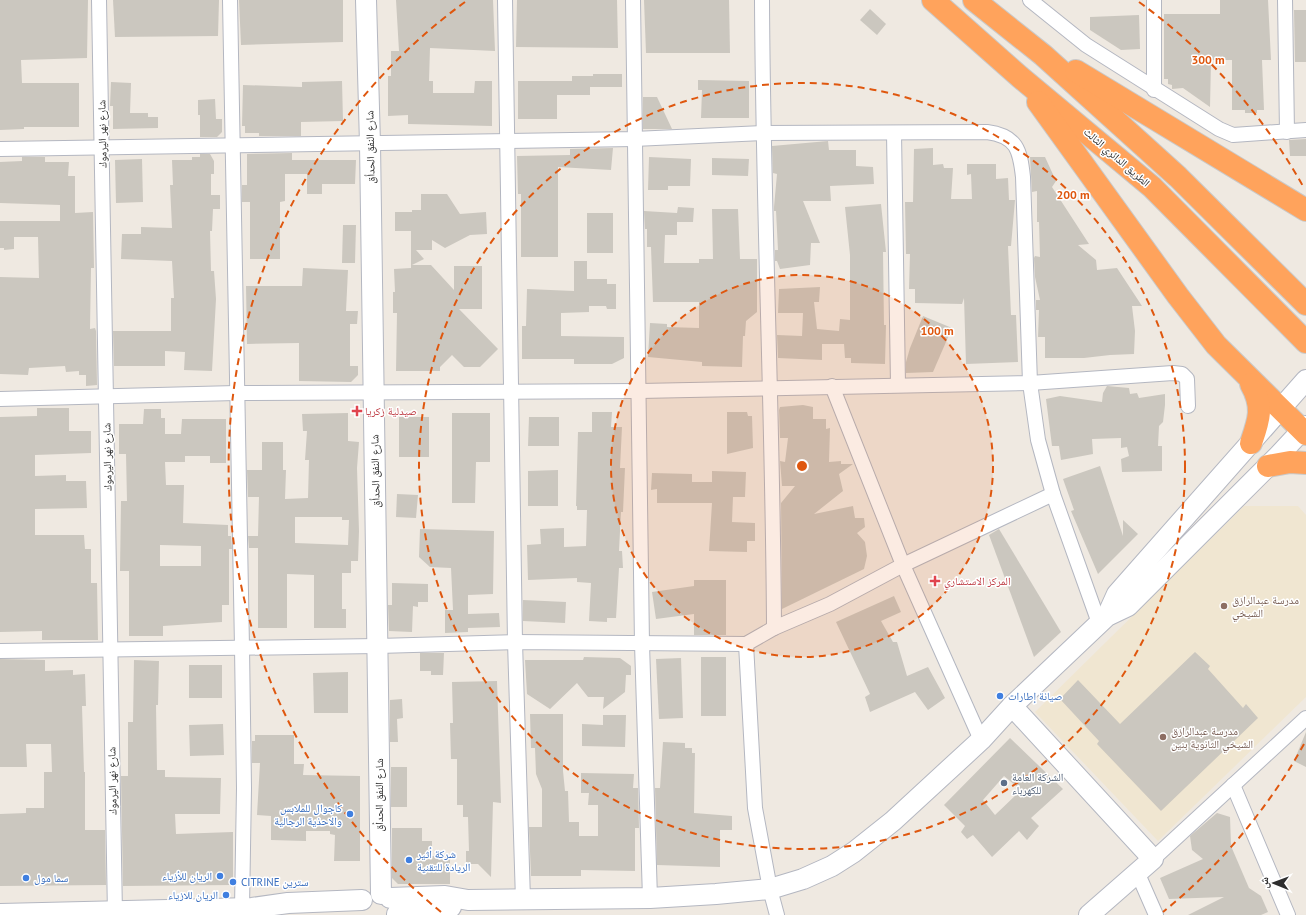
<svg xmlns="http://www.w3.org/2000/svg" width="1306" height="915" viewBox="0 0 1306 915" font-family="'PT Sans','Noto Naskh Arabic',sans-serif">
	<rect width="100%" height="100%" fill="#efe9e1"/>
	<path fill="#f0e6d1" d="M1244,506h54l8,9v182l-148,144 -123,-129z"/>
	<g fill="#cbc7bf" fill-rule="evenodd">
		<path d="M0,0h88l-1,58 -66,2 1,23h57v44h-55v2l-24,1z"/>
		<path d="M113,0h106l-1,36 -103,1z"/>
		<path d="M239,0h104v42l-102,3z"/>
		<path d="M396,0h97l2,51 -65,-3 -1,33h4v12h41l1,-12h17v45l-84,-2v-9l-20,1v-40h3v-25h8z"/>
		<path d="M517,0h100l1,48 -102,-1z"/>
		<path d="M644,0h85l1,53h-84z"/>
		<path d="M1220,0h48l3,60h-9l2,50h-7v3h-12v-3h-13v-50h-21l-1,47 -27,-19 -11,1v-4l-4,-1v-5h-4v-65h56z"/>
		<path d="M870,9l16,15 -9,11 -17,-15z"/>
		<path d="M1294,10h12v52h-11z"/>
		<path d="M1139,15l1,34 -19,1 -31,-20v-13z"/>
		<path d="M593,74h29v13h-32v8h-33v24h-39v-38h54v-5h21z"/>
		<path d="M698,80l51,1v37h-48l1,-28h-4z"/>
		<path d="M342,81l1,40 -42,1v14h-42v-3h-14v-7h-3l1,-41 59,2v-5z"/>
		<path d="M111,82l20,1 -1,30h18v4h10v11l-45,1v-23h-3z"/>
		<path d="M643,97h14l15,32h-29z"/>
		<path d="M215,99l1,20h6v13l-5,5h-17v-22h-2v-15z"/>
		<path d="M1306,139v17h-16l-1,-16z"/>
		<path d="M828,141l1,9h27v16l17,1 1,17 -44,2 1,15h-28l17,42h-9l-1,22 -30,4 -3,-8h-2v-11h3l-2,-39h-2v-4l3,-33 -4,-1 -1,-27z"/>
		<path d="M613,148l-2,22 -53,-3v90h-37v-63h-3l-1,-38 53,-1v-6z"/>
		<path d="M933,148v17l10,-1 1,4h9l-2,31h21l-1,-25 -4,1v-11h29v15l12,-1 1,22h6l-4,46h-3l3,69h5l2,47 -52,2 -2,-66 -2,6 -47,-1v-14h-6l1,-35h-4l-1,-52h8l1,-53z"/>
		<path d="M292,153v7h64l-1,24h-33v10h-15v-20h-22v27l-5,1v57h-30v-57h-8v-17h5v-31z"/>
		<path d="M200,154h10l4,7v13h-3v21h9v14h-7l-1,22h-2l1,40h3l2,28 -4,72 -28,-1 1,-18 -20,-1v15h-51l-1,-35h58v-33h3l-2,-37 -51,-2 1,-25h19v-7l31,1 -2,-43h3l-1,-25h20v-3h8z"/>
		<path d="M22,157h23v5h24l-1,14h7v37l18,-1 1,56h-3l-1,61 5,-1 1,3 1,54 -11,1v-11h-7v-4l-13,1 -1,-6 -36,2 -1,7 -28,-1v-97l39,1 -1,-41h-24v12l-10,1v-2h-4v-27h60v-16l-60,-2v-41l22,-1z"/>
		<path d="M649,157l42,2 -1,27h-22v4h-20z"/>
		<path d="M1030,157h15l11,24 -4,6 37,57 -11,1 18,15 1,10 20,-2 25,38h-10l3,25 -1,23 -24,1 -26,3h-39v-21h-7l1,-27h-3v-10h4l-5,-23 -1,-19 1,-2 5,1 -1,-35h-2v-31l-5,1z"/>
		<path d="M712,158l37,1 -1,17 -36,-1z"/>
		<path d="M142,159l1,43 -27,1 -1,-43z"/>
		<path d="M421,194h26l13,20 26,-2 1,22 -17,1 -25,13 -13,-8v10h-16l8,9 -12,6h19l23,25v-24h28v43h-23l39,40 -18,18h-16l-12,-12 -12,12v4h-44l1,-58h-4v-21h2l-1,-23 17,-1v-37h-16v-19h17v-2h9z"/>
		<path d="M881,204l5,48h-3l1,73h2l-1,39 -34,-1v-5h-6l-1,-14h-22v16l-44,-2 -1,-23 25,1 1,-23h-25l1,-24 41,-2 -1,15h-5l3,27 22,2 1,-12 10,1v-65l-5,-48z"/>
		<path d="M678,207l16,1 -1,14h-16v13h-12l-1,28h35v-4h14l-1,-50h26l2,50h17v53l-11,9 -1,15h-2l-1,31 -40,-1v-4l-54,-5 2,-34 17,1v3l32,1v-26h-46l-2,-55h-4v-18h-2l-1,-18 33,2z"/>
		<rect x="587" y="213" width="26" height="40"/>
		<path d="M343,225h13l-1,38h-13z"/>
		<path d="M574,261h13v18h20v5h9v25h-9l-1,-3h-17v6l-28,1v23l63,1v21l-12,6h-38v-5h-52v-33h4l1,-37 47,2z"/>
		<path d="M303,268l45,2 -2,41h12l-1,13h-7v42h8v9l-7,7 -52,-1v-38l-52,1 -1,-58h56z"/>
		<path d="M923,316l29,12 -19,44 -27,1v-11l4,-14z"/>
		<path d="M1107,386l22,2 1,6 7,-1 2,5 26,-4v11l-2,17 -4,4 -1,20h4v25l-40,1 -1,-13 8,-3 -2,-9 -6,1v-10l-29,1 1,15 -32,6 -2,-14h-7l-6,-47 14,-3 42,6 1,-9z"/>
		<path d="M803,405l10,2v12h13v10l4,-1 -1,34 12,-1v3h12l-14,10 4,17 -29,23 39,-8 2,12h9l1,9 -8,6 8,9 2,14 -3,13 -82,40 -1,-106 14,-17h-13l-2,-25 5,1 3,-24h-8l-1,-28 1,-3z"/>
		<path d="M37,408h32v23h22v22l-56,2v21l31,-1v6h20l1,27 -52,1v26h49l1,14h6v34h6l1,57h-56v-9l-42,1v-215l37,-1z"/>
		<path d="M144,409h17v9h4v16h16l1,-15h44v44h-16v-7h-25v6h-20l1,23h18l-1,38 45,2v11h3l1,13h-3v56h-7v17l-59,4v10h-34v-65h-9l1,-70h6l-1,-47h-7v-30h24zM160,545l41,1v20h-41z"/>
		<path d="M592,412h20l-1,15h11l-2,41h5l-2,44h-2l-2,39h3l1,17h-4l-3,50h-9v4l-18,-1 2,-38 -14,-1v-4l-49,2 -1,-35 14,-1 -1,-15 24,-1v19l22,-1 1,-36h-10v-4h-1l2,-74h14z"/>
		<path d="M727,412h20l1,4h4l1,32 -26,6z"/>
		<path d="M348,413v28l11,1 -2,26 2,63 -1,30h-7v12h-9v36h4v19h-32v-53l-27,-1v54h-29v-80h-9l-1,-12h10l1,-39h-11l-1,-27h15v-28h21v28h3l-1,29 23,-1 1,-38h-4l2,-29h-4l-1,-17zM295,517h47v3h7l-1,25 -53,-2z"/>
		<path d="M452,413h38v49h-14l-1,41h-23z"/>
		<rect x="399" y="417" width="30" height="40"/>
		<path d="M529,417h30v29h-31z"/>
		<path d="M1100,466l23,70v-16l15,14 -40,40 -27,-63 3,-1 -11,-31z"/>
		<path d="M558,470v36h-30v-35z"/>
		<path d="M712,471l34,1 -1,25h-12l-1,25 23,1v18h-8v11l-38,-1 3,-48h-55v-14l-6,1 1,-17 40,1v8h20z"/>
		<path d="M397,494l21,1 -2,23 -20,-1z"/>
		<path d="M420,529l74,2 -1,63 -25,1v19l31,-1 1,14 -32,1v4l-23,1v-23h8l-2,-42 -21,-1 -11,-10z"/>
		<path d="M999,529l62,103 -27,25 -45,-122z"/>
		<path d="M694,580h32v55h-32v-21l-38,5 -4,-27 42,-6z"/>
		<path d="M392,583l36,1v18h-10v5l-5,-1 -1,26 -23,-1 -1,-26h4z"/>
		<path d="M894,596l7,16 -20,9 12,21h4l10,34 21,-9 17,31 -17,12 -13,-18 -45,20 -5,-15 5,-3 -34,-72z"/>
		<path d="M523,600l43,2 -1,21 -42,-2z"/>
		<path d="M1195,652l15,14 -2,3 35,39 3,-4 12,14 -97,93 -64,-67 2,-3 -39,-42 18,-19 42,44z"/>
		<path d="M420,653h24l-1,22h-12v-4h-11z"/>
		<path d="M584,657l36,1 11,8v9h-5l-1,17 -22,17 1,-12h-16l-11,-14 -27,26 -23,-15 -2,-34h58z"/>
		<rect x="701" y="657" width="25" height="59"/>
		<path d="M681,658l2,60 -24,1 -3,-60z"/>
		<path d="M0,659l45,1v11l28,-1v5l12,-1 1,32h-4l2,66h1v58h20l1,55 -106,1v-72l26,-1v-5h18v-36h8l-1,-28h-25l1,23h-27z"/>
		<path d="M134,660l25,1 -1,44h-2l1,65h8v7l56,1 -1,36h-45l1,20 57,-2v53l-110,1 -2,-110h7v-54h5z"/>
		<rect x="189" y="665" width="33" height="33"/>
		<path d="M348,672v41h-34l-1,-40z"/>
		<path d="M497,681l4,122 -8,-1 -2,75 -13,-13h-12v-13h3l-1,-34h-5v-12h-6v-46h-6l-1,-36h3l-1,-41z"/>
		<path d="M402,699l1,19 -6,1 1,23h-8v-42z"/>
		<path d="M530,714h33v57l2,20h3l1,31h10v14h19v-31h-10l1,-12h-8v-20l53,1 -1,14h5l1,40h-4v43l-54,-1v6h-50l-2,-49h13v-38l-6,-15 -1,-26h-4z"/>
		<path d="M603,715h23l-1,32 -43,-1v-22l21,1z"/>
		<path d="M223,724l1,31 -34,1 -1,-31z"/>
		<path d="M1306,732v35l-12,-6z"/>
		<path d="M255,735h39v29h10l-1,11 57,1v85h-26l1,-26 -5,-1v-3h-24v10l-35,-1v-24l-14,-1 3,-52h-8v-22h3z"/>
		<path d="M1010,738l53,51 -32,29 8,8 -12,14 -8,-9 -27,26 -19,-22 -6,4 -6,-7 4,-6 -21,-21zM1004,776l17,14 -26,25 -12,-15z"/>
		<path d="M663,742l22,1v5h7v5h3l-1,60 38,3v14h-12v37l-63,-2 -2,-77h5z"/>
		<rect x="391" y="767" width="16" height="40"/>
		<path d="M1217,813l13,4 1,29 18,42 12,8 7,16 -7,3h-73l36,-18 -55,2 -9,-21 43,-19 -11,-9 -2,-14z"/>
		<path d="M392,828h30v13h10v15l18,1v27h-52l-6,-6z"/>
	</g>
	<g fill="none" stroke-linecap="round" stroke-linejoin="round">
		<defs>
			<g id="street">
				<path d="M99,0l16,915"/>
				<path d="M230,0l12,647 2,141 -2,120"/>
				<path d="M505,0l10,642 8,258"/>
				<path d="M633,0l9,644 8,254"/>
				<path d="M762,0c1,210 11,419 12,628"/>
				<path d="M1030,0l56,45 133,84 14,6 73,-5"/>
				<path d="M1154,0v90"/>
				<path d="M1285,0l2,132"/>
				<path d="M894,133l4,252"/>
				<path d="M0,149l634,-10 129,-6 224,-1c30,4 33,18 36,45l7,206 8,57 15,54 46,129"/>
				<path d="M832,386l71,179 78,175"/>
				<path d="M0,399l236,-6 404,-2 390,-8 143,-10 9,1 5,5 1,27"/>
				<path d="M746,644l9,164 15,81 7,26"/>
				<path d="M0,651l378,-5 137,-4 231,2 28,-16 56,-24 73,-39 150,-71"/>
				<path d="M1233,785l55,130"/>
				<path d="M1153,859l153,-141"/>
				<path d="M1138,874l18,41"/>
			</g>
			<g id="secondary">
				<path d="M366,0l4,144 11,750"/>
				<path d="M1107,616l10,-22 189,-214"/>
				<path d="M1012,706l141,153 -64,56"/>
				<path d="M390,898l55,-2 23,4 182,-2 66,-4 54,-5 33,-10 29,-13 22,-14 39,-31 88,-81 31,-34 95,-90 21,-10 151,-151 27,-29"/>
				<path d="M0,914l252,-6 36,-5 74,-3"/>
				<path d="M397,914l54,-7"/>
			</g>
			<g id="highway">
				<path d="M933,0l87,77 132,110 154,155"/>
				<path d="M974,0l69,55 135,122 128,127"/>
				<path d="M1076,71l230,139"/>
				<path d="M1038,102l140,194 38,49 90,89"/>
				<path d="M1251,384c13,23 8,36 0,59"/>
				<path d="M1268,466l22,-4 16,1"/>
			</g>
		</defs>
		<use href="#street" stroke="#b4b7c1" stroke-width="16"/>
		<use href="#secondary" stroke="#b4b7c1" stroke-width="22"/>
		<use href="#highway" stroke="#c9c9c9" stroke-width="24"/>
		<use href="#street" stroke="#fff" stroke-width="14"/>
		<use href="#secondary" stroke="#fff" stroke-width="20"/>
		<use href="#highway" stroke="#ffa35c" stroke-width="22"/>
	</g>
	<circle cx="802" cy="466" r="191" fill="#df570e" fill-opacity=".12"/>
	<g fill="none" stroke="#df570e" stroke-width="2" stroke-dasharray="7 5">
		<circle cx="802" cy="466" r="191"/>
		<circle cx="802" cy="466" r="383"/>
		<path d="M1304 744A574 574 0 0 1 1163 912M441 912A574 574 0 0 1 465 2M1139 2A574 574 0 0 1 1304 188"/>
	</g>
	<g fill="#e0444e" stroke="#fff" stroke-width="1.5">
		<path d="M355 405h4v4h4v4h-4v4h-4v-4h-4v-4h4z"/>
		<path d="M933 575h4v4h4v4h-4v4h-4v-4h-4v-4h4z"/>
	</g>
	<g fill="#8d6e63" stroke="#fff" stroke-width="1.5">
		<circle cx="1224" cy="606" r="4"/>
		<circle cx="1163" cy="737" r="4"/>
	</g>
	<g fill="#3f7fe0" stroke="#fff" stroke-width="1.5">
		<circle cx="1000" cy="696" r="4"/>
		<circle cx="350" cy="814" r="4"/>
		<circle cx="409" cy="860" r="4"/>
		<circle cx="220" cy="876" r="4"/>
		<circle cx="26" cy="878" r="4"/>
		<circle cx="233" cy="882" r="4"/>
		<circle cx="226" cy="895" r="4"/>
	</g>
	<circle fill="#5c6f8a" stroke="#fff" stroke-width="1.5" cx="1004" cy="783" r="4"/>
	<g text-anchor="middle" stroke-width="3" stroke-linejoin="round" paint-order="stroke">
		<g font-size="11" fill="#2e2e2e" stroke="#fff">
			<text transform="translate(102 134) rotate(-91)" y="4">شارع نهر اليرموك</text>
			<text transform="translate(370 147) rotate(-91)" y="4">شارع النفق الحدأق</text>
			<text transform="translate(1117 157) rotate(41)" y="4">الطريق الدائري الثالث</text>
			<text transform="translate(107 457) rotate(-91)" y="4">شارع نهر اليرموك</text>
			<text transform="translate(375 471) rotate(-91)" y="4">شارع النفق الحدأق</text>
			<text transform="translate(112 781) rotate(-91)" y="4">شارع نهر اليرموك</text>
			<text transform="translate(379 795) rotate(-90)" y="4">شارع النفق الحدأق</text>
		</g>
		<g font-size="11" fill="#be3a42" stroke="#fff" text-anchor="start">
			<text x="365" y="415">صيدلية زكريا</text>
			<text x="944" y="585">المركز الاستشاري</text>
		</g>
		<g font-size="11" fill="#785e54" stroke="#fff" text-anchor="start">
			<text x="1232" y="604">مدرسة عبدالرازق<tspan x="1232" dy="13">الشيخي</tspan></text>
			<text x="1171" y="735">مدرسة عبدالرازق<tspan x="1171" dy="13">الشيخي الثانوية بنين</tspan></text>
		</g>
		<g font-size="11" fill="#366cbe" stroke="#fff" text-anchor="start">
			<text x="1008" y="700">صيانة إطارات</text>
			<text x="342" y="812" text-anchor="end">كاجوال للملابس<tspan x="342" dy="13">والاحذية الرجالية</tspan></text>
			<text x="417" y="858">شركة أثير<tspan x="417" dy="13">الريادة للتقنية</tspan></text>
			<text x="212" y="880" text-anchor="end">الريان للأزياء</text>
			<text x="34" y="882">سما مول</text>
			<text x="241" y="886">CITRINE سترين</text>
			<text x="218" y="899" text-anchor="end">الريان للازياء</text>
		</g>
		<g font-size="11" fill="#4e5e75" stroke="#fff" text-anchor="start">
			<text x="1012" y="781">الشركة العامة<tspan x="1012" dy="13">للكهرباء</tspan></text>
		</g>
	</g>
	<circle cx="802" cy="466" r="6" fill="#df570e" stroke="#fff" stroke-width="2"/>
	<g font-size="12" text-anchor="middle" font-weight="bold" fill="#df570e" stroke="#fff" stroke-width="3" stroke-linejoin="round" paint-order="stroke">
		<text x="1208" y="64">300 m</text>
		<text x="1073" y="199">200 m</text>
		<text x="937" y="335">100 m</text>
	</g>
	<g transform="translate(1274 883) rotate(271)" stroke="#ffffff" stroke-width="3" paint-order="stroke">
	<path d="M0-3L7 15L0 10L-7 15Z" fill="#2e2e2e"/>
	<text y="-6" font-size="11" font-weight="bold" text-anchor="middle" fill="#2e2e2e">ش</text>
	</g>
</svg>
